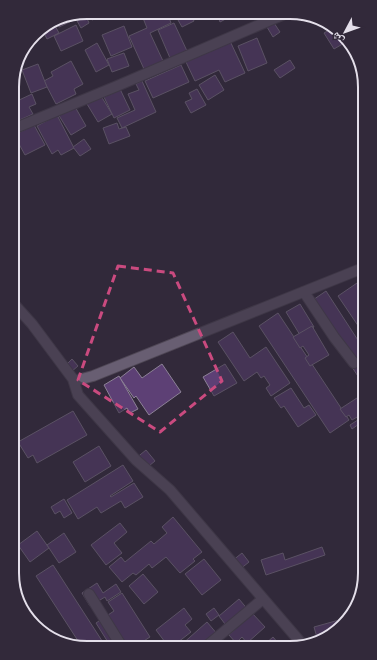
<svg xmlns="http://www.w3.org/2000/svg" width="377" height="660" viewBox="0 0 377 660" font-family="Signika,'Noto Naskh Arabic',sans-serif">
	<rect width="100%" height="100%" fill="#32293a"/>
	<g fill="#5d4075" stroke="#8c8196">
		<path d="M87,12h8l3,6 -6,2 -3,-6 -3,2 3,7 -8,5 -5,-9 -17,8 -2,-4z"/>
		<path d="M106,12h14l-12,6z"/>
		<path d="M156,12h1l3,7 8,-4 3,8 -21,10 13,28 -19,8 -15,-33 18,-8 -4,-10z"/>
		<path d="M174,13h16l4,8 -12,6z"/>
		<path d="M220,13h12l1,2 -13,7 -3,-8z"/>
		<path d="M237,13h14l-12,5z"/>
		<path d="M174,23l13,28 -17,7 -12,-28z"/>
		<path d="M274,23l6,9 -7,5 -6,-10z"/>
		<path d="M54,24l5,9 -12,6 -5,-10z"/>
		<path d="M76,25l7,16 -22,10 -7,-15z"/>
		<path d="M329,25l10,5 7,12 -12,7 -10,-16 7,-4z"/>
		<path d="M124,26l8,21 -21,9 -9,-21z"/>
		<path d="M257,38l10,25 -19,8 -10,-25z"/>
		<path d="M230,41l15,32 -20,9 -6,-12 -24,11 -9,-19z"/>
		<path d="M97,43l12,22 -13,7 -11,-22z"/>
		<path d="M124,53l5,13 -17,6 -5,-13z"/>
		<path d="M290,60l5,8 -15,10 -6,-8z"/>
		<path d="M71,61l12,23 -9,5 2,5 -20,10 -12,-23 9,-5 -2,-4z"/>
		<path d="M38,64l9,23 -16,6 -9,-23z"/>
		<path d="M181,65l8,17 -36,16 -8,-17z"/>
		<path d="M215,75l9,15 -16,10 -9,-15z"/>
		<path d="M142,81l14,31 -34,16 -5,-10 18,-8 -7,-16 11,-4 -3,-6z"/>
		<path d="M120,89l10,21 -16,8 -10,-21z"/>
		<path d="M197,89l9,16 -15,8 -6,-11 7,-3 -3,-6z"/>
		<path d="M13,92l4,9 15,-7 4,10 -7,3 4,7 -20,9z"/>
		<path d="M101,96l11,18 -14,8 -11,-18z"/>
		<path d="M74,105l12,21 -15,9 -13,-21z"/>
		<path d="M57,115l17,33 -13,7 -3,-5 -6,4 -15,-28z"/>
		<path d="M117,123l2,6 7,-2 4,9 -21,8 -6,-16z"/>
		<path d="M34,125l11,20 -20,10 -11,-20z"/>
		<path d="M84,139l7,10 -11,7 -7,-9z"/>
		<path d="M360,281l3,4v48l-25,-37z"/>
		<path d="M326,291l37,57v36l-53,-82z"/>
		<path d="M300,304l14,23 -14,8 -14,-23z"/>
		<path d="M278,313l71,107 -19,13 -71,-107z"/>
		<path d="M312,326l17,29 -19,11 -5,-8 4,-3 -6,-9 -3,2 -7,-11z"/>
		<path d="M233,332l17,26 16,-11 24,36 -19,13 -5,-8 4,-3 -6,-9 -3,2 -4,-6 -13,9 -26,-39z"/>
		<path d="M72,359l6,7 -7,6 -5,-7z"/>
		<path d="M162,364l19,28 -32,23 -13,-19 -2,2 -14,-20 14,-11 8,11z"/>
		<path d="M225,364l12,19 -23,13 -11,-19z"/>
		<path d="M119,376l19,33 -8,4 -3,-5 -8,5 -15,-28z"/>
		<path d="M291,388l13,20 5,-3 7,10 -18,12 -14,-21 -3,2 -7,-10z"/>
		<path d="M357,398l7,10v5l-12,7 -3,-5 -3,2 -6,-8z"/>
		<path d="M73,411l14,24 -50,28 -4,-8 -5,3 -10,-16z"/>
		<path d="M364,416v14l-5,-6 -7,5 -2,-4z"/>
		<path d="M99,446l12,20 -26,16 -12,-20z"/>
		<path d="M146,450l9,11 -11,9 -9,-11z"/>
		<path d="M123,465l10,16 -23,15 1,1 23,-14 9,14 -18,11 -4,-7 -20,12 -4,-6 -19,12 -11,-19z"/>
		<path d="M64,499l8,14 -8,5 -4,-7 -5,3 -4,-7z"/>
		<path d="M173,517l29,35 -9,7 2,2 -15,12 -14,-16 -14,11 -3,-4 -13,11 -3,-2 -11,9 -13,-15 12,-10 4,5 26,-21 3,3 13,-11 -5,-6z"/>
		<path d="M120,523l7,9 -13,11 8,10 -16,12 -15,-20z"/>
		<path d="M37,531l12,17 -19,14 -12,-17z"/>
		<path d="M64,533l12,19 -17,11 -12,-18z"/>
		<path d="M322,547l3,8 -59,20 -5,-15 22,-7 2,7z"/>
		<path d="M242,553l7,9 -10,8 -7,-9z"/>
		<path d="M204,559l17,21 -19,15 -17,-21z"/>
		<path d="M53,565l53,82h-24l-46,-71z"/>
		<path d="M143,574l15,18 -14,12 -15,-18z"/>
		<path d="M97,583l6,10 13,-9 5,8 -14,9 -2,-4 -15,9 -8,-13z"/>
		<path d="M122,593l28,44 -14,9 -25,1 -15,-24 18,-12 -6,-9z"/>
		<path d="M239,599l10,12 -21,17 -9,-12z"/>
		<path d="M184,608l8,11 -7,6 6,7 -18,14h-5l-12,-16z"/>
		<path d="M214,608l5,7 -8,6 -5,-7z"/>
		<path d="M252,613l13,14 -18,16 -5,-6 -6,6 -7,-8z"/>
		<path d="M339,620l1,5 -22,16 -4,-14z"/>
		<path d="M207,622l11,13 -12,10 -26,1z"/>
		<path d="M273,637l6,7 -15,1z"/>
	</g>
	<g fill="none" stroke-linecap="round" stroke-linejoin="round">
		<defs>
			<g id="minor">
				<path d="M13,129l104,-43 170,-73"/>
				<path d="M304,292l30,45 20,26"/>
				<path d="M14,304l18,20 41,55 5,16 58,65 34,30 132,154"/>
				<path d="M74,381l19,-5 265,-106 5,5"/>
				<path d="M89,594l33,53"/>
				<path d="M208,645l55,-46"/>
			</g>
		</defs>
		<use href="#minor" stroke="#4f4755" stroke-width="12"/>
		<use href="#minor" stroke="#685e72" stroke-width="10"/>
	</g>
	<path d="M0 0H377V660H0ZM118,266l55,7 49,108 -62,51 -82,-52z" fill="#32293a" fill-opacity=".55" fill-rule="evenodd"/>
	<path fill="none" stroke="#ca4a7f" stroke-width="3" stroke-dasharray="8 5" stroke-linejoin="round" d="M118,266l55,7 49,108 -62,51 -82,-52z"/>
	<path d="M0 0H377V660H0ZM87 19H290A68 68 0 0 1 358 87V573A68 68 0 0 1 290 641H87A68 68 0 0 1 19 573V87A68 68 0 0 1 87 19Z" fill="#32293a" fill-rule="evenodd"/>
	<path fill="none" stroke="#e4dfea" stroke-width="2" d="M87 19H290A68 68 0 0 1 358 87V573A68 68 0 0 1 290 641H87A68 68 0 0 1 19 573V87A68 68 0 0 1 87 19Z"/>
	<g transform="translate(345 32) rotate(229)" stroke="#32293a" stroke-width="3" paint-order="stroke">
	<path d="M0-3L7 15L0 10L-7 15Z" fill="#e4dfea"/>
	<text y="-6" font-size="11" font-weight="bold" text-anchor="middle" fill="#e4dfea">ش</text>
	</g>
</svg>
